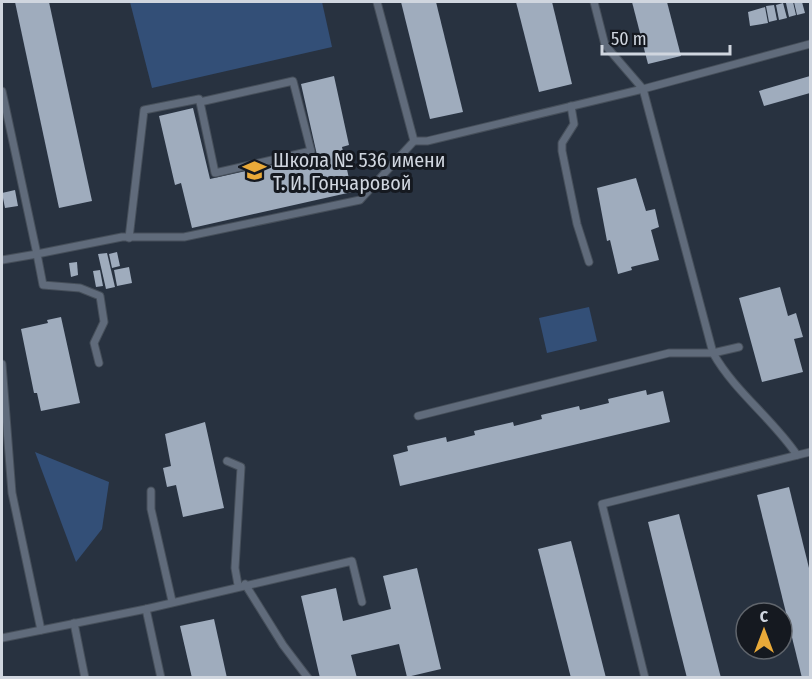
<svg xmlns="http://www.w3.org/2000/svg" width="812" height="679" viewBox="0 0 812 679" font-family="'Fira Sans Condensed',sans-serif">
	<rect width="100%" height="100%" fill="#283240"/>
	<g fill="#334f77">
		<path d="M130,2h192l10,45 -180,41z"/>
		<path d="M589,307l8,34 -50,12 -8,-35z"/>
		<path d="M35,452l74,30 -7,47 -26,33z"/>
	</g>
	<g fill="#9facbd">
		<path d="M15,2h34l43,199 -33,7z"/>
		<path d="M401,2h35l27,110 -33,7z"/>
		<path d="M516,2h36l20,82 -33,8z"/>
		<path d="M632,2h35l14,54 -33,8z"/>
		<path d="M793,2l3,13 -7,2 -3,-14z"/>
		<path d="M794,2h8l3,11 -8,2z"/>
		<path d="M783,3l4,15 -8,2 -3,-15z"/>
		<path d="M774,5l3,15 -8,2 -3,-16z"/>
		<path d="M765,7l3,16 -18,3 -2,-14z"/>
		<path d="M334,76l15,69 -7,2 10,45 -160,36 -11,-45 -6,2 -16,-69 34,-8 17,71 107,-24 -16,-71z"/>
		<path d="M810,76v17l-46,13 -5,-15z"/>
		<path d="M636,178l10,33 9,-2 4,18 -8,3 8,30 -28,7 1,3 -14,4 -8,-34 -3,1 -10,-53z"/>
		<path d="M15,190l3,16 -13,2 -3,-15z"/>
		<path d="M117,252l3,14 -8,2 -3,-14z"/>
		<path d="M107,253l8,34 -9,2 -8,-35z"/>
		<path d="M77,262l1,13 -7,2 -2,-14z"/>
		<path d="M129,267l3,16 -15,3 -3,-16z"/>
		<path d="M100,270l3,16 -7,1 -3,-16z"/>
		<path d="M780,287l8,29 8,-3 7,24 -9,2 9,33 -41,10 -23,-84z"/>
		<path d="M61,317l19,86 -39,8 -4,-18h-3l-13,-64 27,-6 -1,-3z"/>
		<path d="M646,390l1,5 16,-4 7,31 -270,64 -7,-31 15,-4 -1,-5 39,-9 1,5 28,-7 -1,-4 39,-9 1,4 28,-7 -1,-4 38,-9 1,4 29,-7 -1,-4z"/>
		<path d="M205,422l19,86 -41,9 -7,-32 -9,2 -4,-19 8,-2 -6,-32z"/>
		<path d="M789,487l21,85v106h-8l-45,-183z"/>
		<path d="M679,514l42,164h-34l-15,-59 -24,-97z"/>
		<path d="M571,541l7,27 28,110h-35l-33,-129z"/>
		<path d="M417,568l24,101 -34,8 -8,-33 -48,11 6,23h-37l-19,-82 35,-8 7,33 48,-12 -8,-33z"/>
		<path d="M214,619l13,59h-35l-12,-52z"/>
	</g>
	<g fill="none" stroke-linecap="round" stroke-linejoin="round">
		<defs>
			<g id="lane">
				<path d="M377,2l37,139h13l216,-52 167,-45"/>
				<path d="M594,2l11,43 38,44 70,264c22,39 59,65 84,102"/>
				<path d="M2,91l35,163 -35,6"/>
				<path d="M571,106l3,18 -12,19v8l15,73 12,38"/>
				<path d="M129,238l15,-128 55,-11 1,3 15,71 96,-22 -18,-70 -93,21"/>
				<path d="M99,363l-5,-20 10,-21 -4,-26 -20,-8 -37,-3 -6,-31 85,-17h62l176,-37 54,-59"/>
				<path d="M2,364l10,129 29,137"/>
				<path d="M418,416l251,-63h44l26,-6"/>
				<path d="M227,461l14,6 -6,101 3,17"/>
				<path d="M151,491v18l21,92"/>
				<path d="M245,584l38,61 25,33"/>
				<path d="M146,609l15,69"/>
				<path d="M74,623l11,55"/>
				<path d="M2,638l144,-29 206,-48 10,41"/>
				<path d="M645,678l-43,-174 208,-52"/>
			</g>
		</defs>
		<use href="#lane" stroke="#464f5a" stroke-width="9"/>
		<use href="#lane" stroke="#606b7b" stroke-width="7"/>
	</g>
	<defs>
		<symbol id="school-bare" viewBox="-9 -9 18 18"><path d="M0-5L7-2L0 1L-7-2ZM-4 1L0 2.5L4 1V4Q0 6-4 4Z" fill="#eaaa39" stroke="#151920" stroke-width="2.5" paint-order="stroke"/></symbol>
	</defs>
	<g fill-rule="evenodd">
		<use href="#school-bare" x="238" y="154" width="33" height="33"/>
	</g>
	<g text-anchor="middle" stroke-width="6" stroke-linejoin="round" paint-order="stroke">
		<g font-size="20" fill="#d0d6df" stroke="#151920" text-anchor="start">
			<text x="273" y="167">Школа № 536 имени<tspan x="273" dy="23">Т. И. Гончаровой</tspan></text>
		</g>
	</g>
	<rect width="812" height="679" fill="none" stroke="#d0d6df" stroke-width="6"/>
	<g transform="translate(764 631)"><circle r="28" fill="#151920" stroke="#60656c" stroke-width="1.5"/>
	<path d="M0-4.5L10 22L0 15L-10 22Z" fill="#eaaa39"/>
	<text y="-9" font-size="16" font-weight="bold" text-anchor="middle" fill="#d0d6df">С</text>
	</g>
	<path d="M602 45v9h128v-9" fill="none" stroke="#d0d6df" stroke-width="3"/>
	<text x="611" y="45" font-size="18" fill="#d0d6df" stroke="#151920" stroke-width="4.5" paint-order="stroke">50 m</text>
</svg>
